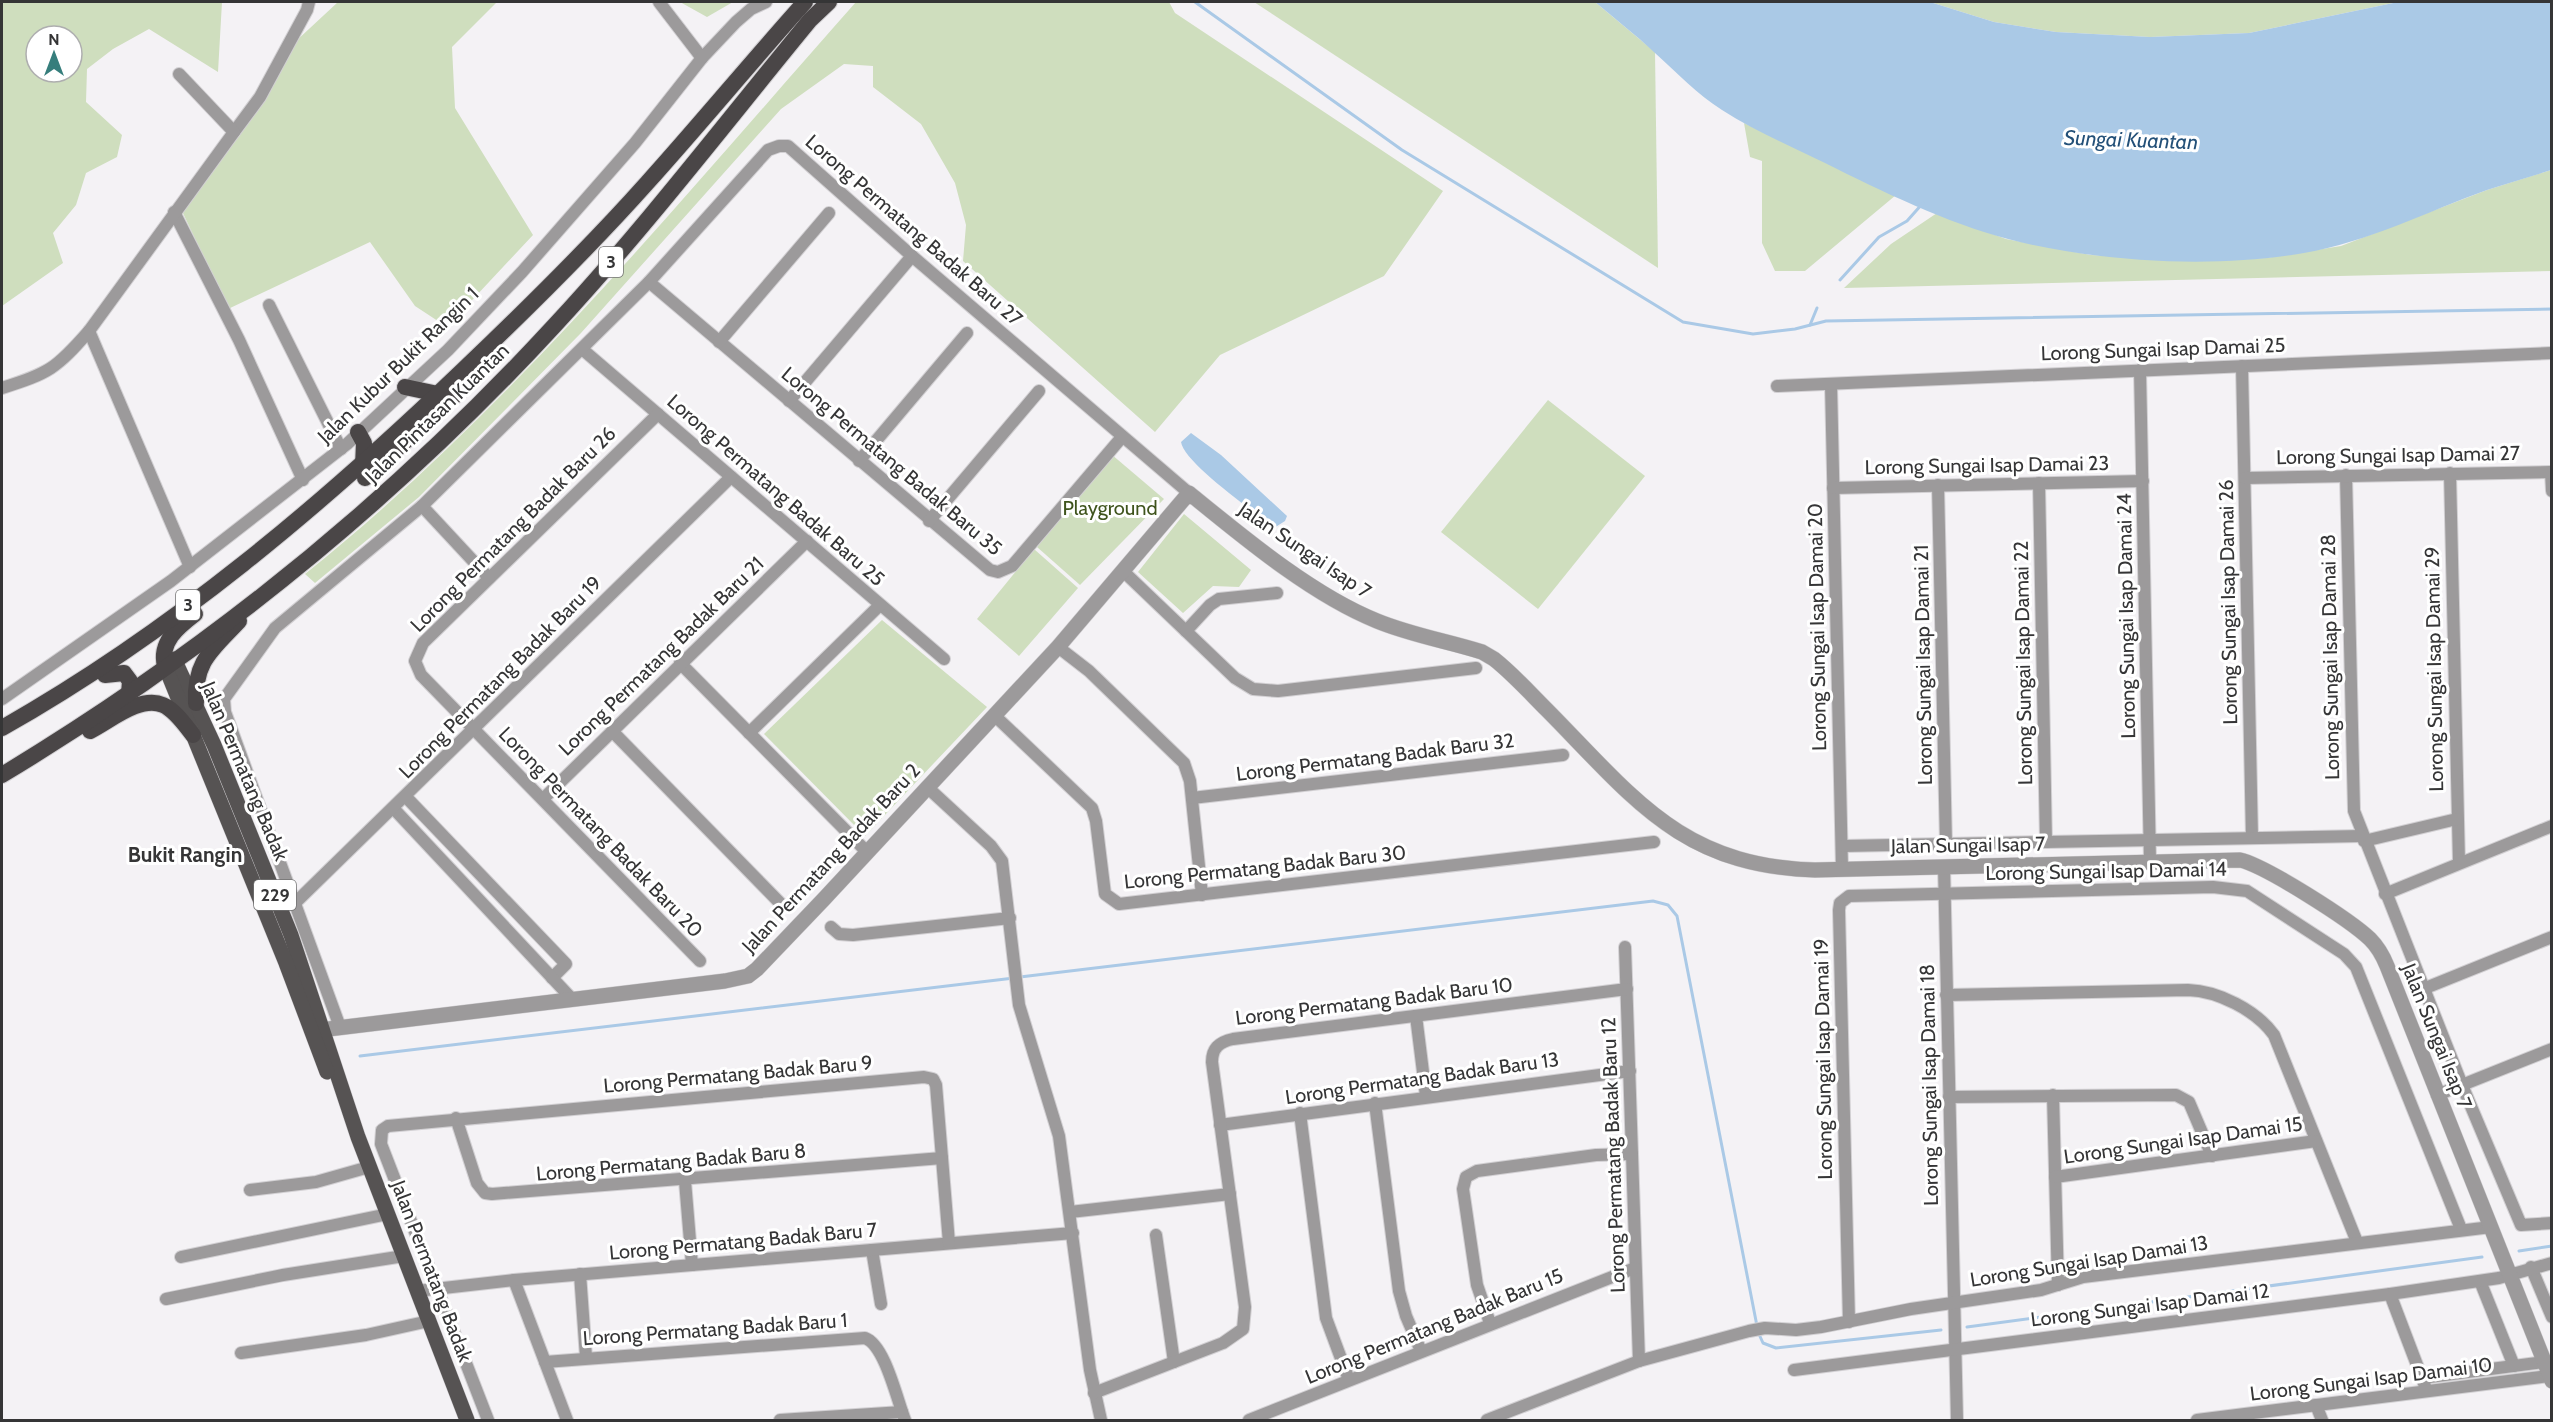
<svg xmlns="http://www.w3.org/2000/svg" width="2553" height="1422" viewBox="0 0 2553 1422" font-family="Cabin,sans-serif">
	<rect width="100%" height="100%" fill="#f4f2f5"/>
	<g fill="#cfdebe" fill-rule="evenodd">
		<path d="M2,2h220l-4,70 -69,-43 -36,20 -26,20 -1,33 36,33 -5,22 -31,16 -10,32 -23,28 10,30 -61,43zM36,36h36v36h-36z"/>
		<path d="M338,2h159l-45,45 3,61 78,127 -86,92 -32,-21 -45,-64 -142,67 -46,-98 99,-156z"/>
		<path d="M680,2h53l-26,15z"/>
		<path d="M856,2h313l6,11 268,178 -59,85 -164,79 -65,77 -192,-171 3,-36 -11,-42 -34,-59 -48,-37v-21l-29,-2 -63,45 -200,224 -162,164 -104,86 -10,-9c203,-162 379,-378 551,-572z"/>
		<path d="M1254,2h341l60,50 3,216z"/>
		<path d="M1930,2h468l-149,31 -99,4 -94,-5 -62,-10z"/>
		<path d="M1744,123l152,72 -91,76h-30l-13,-28v-82l-12,-4z"/>
		<path d="M2551,170v101l-707,17 47,-44 46,-31 69,26 85,16 99,5 76,-2 75,-12 146,-56z"/>
		<path d="M1548,400l97,76 -107,133 -97,-77z"/>
		<path d="M1111,454l53,45 -84,86 -43,-38z"/>
		<path d="M1184,514l67,56 -12,17 -26,-1 -30,27 -45,-41z"/>
		<path d="M1034,549l44,39 -59,68 -42,-37z"/>
		<path d="M882,620l105,87 -122,129 -101,-102z"/>
	</g>
	<g fill="#aac9e6">
		<path d="M1595,2h335l64,20 62,10 94,5 99,-4 149,-31h153v168c-21,7 -43,13 -64,20 -61,22 -119,52 -183,63 -90,16 -208,9 -296,-14 -61,-16 -127,-48 -183,-76 -35,-17 -70,-32 -103,-53 -25,-16 -45,-37 -67,-57 -19,-18 -40,-34 -60,-51z"/>
		<path d="M1191,433l30,22 66,61 -2,5 -11,7c-19,-16 -90,-65 -93,-86z"/>
	</g>
	<g fill="none" stroke-linecap="round" stroke-linejoin="round">
		<g stroke="#aac9e6" stroke-width="3">
			<path d="M1195,2l207,148 281,172 70,12 42,-5 31,-8 726,-12"/>
			<path d="M1840,280l39,-43 28,-16 16,-18"/>
			<path d="M1810,325l7,-17"/>
			<path d="M1020,977l633,-76 15,4 9,11 80,410"/>
			<path d="M360,1056l654,-78"/>
			<path d="M2519,1251l33,-5"/>
			<path d="M1967,1327l515,-70"/>
			<path d="M1758,1332l5,11 13,5 165,-18"/>
		</g>
		<defs>
			<g id="minor">
				<path d="M659,2l43,56"/>
				<path d="M234,132l26,-35 47,-87 2,-8"/>
				<path d="M174,212l65,128 64,140"/>
				<path d="M649,282l341,288 8,2 14,-6 110,-129"/>
				<path d="M269,305l72,144"/>
				<path d="M89,331l101,236"/>
				<path d="M719,342l110,-129"/>
				<path d="M582,349l362,310"/>
				<path d="M2242,366l10,472"/>
				<path d="M2140,370l10,491"/>
				<path d="M1831,384l11,485"/>
				<path d="M1777,386l775,-33"/>
				<path d="M2,388c47,-15 54,-19 87,-57l145,-199 -55,-58"/>
				<path d="M789,401l123,-145"/>
				<path d="M658,414l-235,229 -8,18 6,14 279,286"/>
				<path d="M859,461l108,-128"/>
				<path d="M2551,472l1,19"/>
				<path d="M2450,473l9,390"/>
				<path d="M2346,475l8,336 108,274 59,140 31,-2"/>
				<path d="M2245,478l307,-6"/>
				<path d="M2039,483l7,359"/>
				<path d="M1938,485l8,359"/>
				<path d="M1833,488l310,-7"/>
				<path d="M422,506l67,72"/>
				<path d="M929,521l110,-130"/>
				<path d="M1123,571l112,107 18,11 25,2 198,-23"/>
				<path d="M1186,631l24,-26 9,-6 58,-6"/>
				<path d="M1058,647l31,24 95,92 6,18 12,114"/>
				<path d="M680,663l187,189"/>
				<path d="M2,699l169,-118 176,-137 101,-94 74,-78 113,-129 67,-85 34,-36 15,-13 15,-7"/>
				<path d="M994,715l98,93 4,13 9,73 14,10 535,-62"/>
				<path d="M612,731l168,172"/>
				<path d="M749,733l131,-128"/>
				<path d="M927,787l64,59 11,15 17,144 40,131 31,234 11,50"/>
				<path d="M406,797l160,167 -14,14"/>
				<path d="M1192,798l371,-43"/>
				<path d="M543,799l264,-258"/>
				<path d="M394,809l178,190"/>
				<path d="M2364,841l93,-22"/>
				<path d="M1842,846l520,-10"/>
				<path d="M1944,866l13,554"/>
				<path d="M2385,894l167,-68"/>
				<path d="M295,903l436,-426"/>
				<path d="M831,927l8,7 14,1 157,-17"/>
				<path d="M1625,947l14,414"/>
				<path d="M2423,989l129,-52"/>
				<path d="M1946,995l242,-5c30,1 68,20 86,45l83,207"/>
				<path d="M1416,1016l10,80"/>
				<path d="M340,1027l-115,-315 -1,-13 51,-71 147,-122 227,-224 119,-132 11,-4h9l124,110 277,237"/>
				<path d="M2053,1095l5,190"/>
				<path d="M2437,1095l115,-46"/>
				<path d="M1949,1097l227,-2 13,7 23,54"/>
				<path d="M1375,1103l24,188 7,25 15,35"/>
				<path d="M1300,1113l26,205 23,62"/>
				<path d="M456,1118l21,65 8,10 7,1 450,-36"/>
				<path d="M1220,1125l410,-54"/>
				<path d="M2055,1177l261,-36"/>
				<path d="M685,1181l7,84"/>
				<path d="M250,1190l66,-8 53,-15"/>
				<path d="M1070,1212l160,-18"/>
				<path d="M1156,1235l18,127"/>
				<path d="M872,1250l9,54"/>
				<path d="M181,1257l207,-43"/>
				<path d="M2531,1267l21,50"/>
				<path d="M580,1274l6,83"/>
				<path d="M514,1280l53,140"/>
				<path d="M2480,1281l34,85"/>
				<path d="M417,1291l97,-11 559,-47"/>
				<path d="M2390,1294l35,92"/>
				<path d="M166,1299l117,-24 121,-19"/>
				<path d="M1849,1322l-10,-412 1,-7 9,-7 364,-9 34,4 97,63 12,13 105,262"/>
				<path d="M1490,1323l-13,-38 -14,-96 3,-12 11,-6 119,-16 36,-1"/>
				<path d="M241,1353l125,-18 63,-14"/>
				<path d="M545,1362l320,-24c20,7 32,62 40,82"/>
				<path d="M1794,1370l596,-76 109,-16 53,-15"/>
				<path d="M2422,1378l122,-16"/>
				<path d="M1094,1393l129,-50 20,-14 2,-22 -33,-245c0,-14 7,-20 21,-23l394,-50"/>
				<path d="M2316,1405l6,15"/>
				<path d="M488,1420l-107,-276 1,-14 6,-4 536,-49 9,2 3,6 13,158"/>
				<path d="M780,1420l122,-8"/>
				<path d="M1249,1420l386,-152"/>
				<path d="M1487,1420l152,-59 110,-30 16,-3 31,2 25,-3 90,-18 130,-19 42,-13 408,-50"/>
				<path d="M2197,1420l352,-44"/>
			</g>
			<path id="tertiary" d="M312,1031l413,-50 23,-5 9,-7 66,-69 235,-253 131,-154c54,44 123,102 188,128 34,14 70,20 105,31l12,7c19,15 35,33 53,51 87,88 134,156 268,160l425,-10c26,6 110,60 130,79 8,8 13,17 17,27l165,415"/>
			<g id="primary">
				<path d="M174,659l40,86 77,190 67,202 109,283"/>
				<path d="M165,666l121,297 41,109"/>
			</g>
			<g id="trunk">
				<path d="M405,387l33,7"/>
				<path d="M358,432l6,11 -1,23"/>
				<path d="M365,478l99,-91 26,-32"/>
				<path d="M165,666c-6,-24 13,-39 30,-52"/>
				<path d="M105,675l19,-2 6,8 -1,13"/>
				<path d="M196,703c-2,-42 16,-53 43,-82"/>
				<path d="M2,728c170,-96 320,-223 461,-358 63,-60 126,-122 184,-187 54,-60 105,-122 158,-181"/>
				<path d="M90,731c20,-10 50,-36 73,-26 12,5 22,20 30,30"/>
				<path d="M2,775c204,-123 392,-275 553,-450 90,-97 171,-203 255,-305l19,-18"/>
			</g>
		</defs>
		<use href="#minor" stroke="#d2d0d3" stroke-width="14"/>
		<use href="#tertiary" stroke="#d2d0d3" stroke-width="16"/>
		<use href="#primary" stroke="#d2d0d3" stroke-width="16"/>
		<use href="#trunk" stroke="#d2d0d3" stroke-width="18"/>
		<use href="#minor" stroke="#9c9a9b" stroke-width="12"/>
		<use href="#tertiary" stroke="#9c9a9b" stroke-width="15"/>
		<use href="#primary" stroke="#565353" stroke-width="15"/>
		<use href="#trunk" stroke="#4a4647" stroke-width="16"/>
	</g>
	<g text-anchor="middle" stroke-width="6" stroke-linejoin="round" paint-order="stroke">
		<g fill="#fff" stroke="#727272" stroke-width="1.5">
			<rect x="599" y="247" width="24" height="30" rx="4.5"/>
			<rect x="176" y="590" width="24" height="30" rx="4.5"/>
			<rect x="254" y="880" width="42" height="30" rx="4.5"/>
		</g>
		<g font-size="18" font-weight="bold" fill="#353536">
			<text x="611" y="268">3</text>
			<text x="188" y="611">3</text>
			<text x="275" y="901">229</text>
		</g>
		<g font-size="20" fill="#353536" stroke="#fff">
			<text transform="translate(914 230) rotate(41)" y="7">Lorong Permatang Badak Baru 27</text>
			<text transform="translate(2163 349) rotate(-2)" y="7">Lorong Sungai Isap Damai 25</text>
			<text transform="translate(398 365) rotate(-44)" y="7">Jalan Kubur Bukit Rangin 1</text>
			<text transform="translate(437 413) rotate(-44)" y="7">Jalan Pintasan Kuantan</text>
			<text transform="translate(2398 455) rotate(-1)" y="7">Lorong Sungai Isap Damai 27</text>
			<text transform="translate(892 461) rotate(40)" y="7">Lorong Permatang Badak Baru 35</text>
			<text transform="translate(1987 465) rotate(-1)" y="7">Lorong Sungai Isap Damai 23</text>
			<text transform="translate(776 490) rotate(41)" y="7">Lorong Permatang Badak Baru 25</text>
			<text transform="translate(513 529) rotate(-45)" y="7">Lorong Permatang Badak Baru 26</text>
			<text transform="translate(1305 550) rotate(34)" y="7">Jalan Sungai Isap 7</text>
			<text transform="translate(2228 602) rotate(-91)" y="7">Lorong Sungai Isap Damai 26</text>
			<text transform="translate(2126 616) rotate(-91)" y="7">Lorong Sungai Isap Damai 24</text>
			<text transform="translate(1817 627) rotate(-91)" y="7">Lorong Sungai Isap Damai 20</text>
			<text transform="translate(661 656) rotate(-44)" y="7">Lorong Permatang Badak Baru 21</text>
			<text transform="translate(2330 657) rotate(-91)" y="7">Lorong Sungai Isap Damai 28</text>
			<text transform="translate(2023 663) rotate(-91)" y="7">Lorong Sungai Isap Damai 22</text>
			<text transform="translate(1923 665) rotate(-91)" y="7">Lorong Sungai Isap Damai 21</text>
			<text transform="translate(2434 669) rotate(-91)" y="7">Lorong Sungai Isap Damai 29</text>
			<text transform="translate(500 677) rotate(-45)" y="7">Lorong Permatang Badak Baru 19</text>
			<text transform="translate(1375 757) rotate(-7)" y="7">Lorong Permatang Badak Baru 32</text>
			<text transform="translate(245 771) rotate(67)" y="7">Jalan Permatang Badak</text>
			<text transform="translate(601 832) rotate(46)" y="7">Lorong Permatang Badak Baru 20</text>
			<text transform="translate(1968 845) rotate(-1)" y="7">Jalan Sungai Isap 7</text>
			<text transform="translate(831 858) rotate(-47)" y="7">Jalan Permatang Badak Baru 2</text>
			<text transform="translate(1265 867) rotate(-6)" y="7">Lorong Permatang Badak Baru 30</text>
			<text transform="translate(2106 871) rotate(-1)" y="7">Lorong Sungai Isap Damai 14</text>
			<text transform="translate(1374 1001) rotate(-7)" y="7">Lorong Permatang Badak Baru 10</text>
			<text transform="translate(2437 1036) rotate(68)" y="7">Jalan Sungai Isap 7</text>
			<text transform="translate(1823 1059) rotate(-91)" y="7">Lorong Sungai Isap Damai 19</text>
			<text transform="translate(738 1074) rotate(-5)" y="7">Lorong Permatang Badak Baru 9</text>
			<text transform="translate(1422 1078) rotate(-8)" y="7">Lorong Permatang Badak Baru 13</text>
			<text transform="translate(1929 1085) rotate(-91)" y="7">Lorong Sungai Isap Damai 18</text>
			<text transform="translate(2183 1140) rotate(-8)" y="7">Lorong Sungai Isap Damai 15</text>
			<text transform="translate(1613 1155) rotate(-92)" y="7">Lorong Permatang Badak Baru 12</text>
			<text transform="translate(671 1162) rotate(-5)" y="7">Lorong Permatang Badak Baru 8</text>
			<text transform="translate(743 1241) rotate(-5)" y="7">Lorong Permatang Badak Baru 7</text>
			<text transform="translate(2089 1261) rotate(-9)" y="7">Lorong Sungai Isap Damai 13</text>
			<text transform="translate(432 1271) rotate(69)" y="7">Jalan Permatang Badak</text>
			<text transform="translate(2150 1305) rotate(-7)" y="7">Lorong Sungai Isap Damai 12</text>
			<text transform="translate(1434 1326) rotate(-22)" y="7">Lorong Permatang Badak Baru 15</text>
			<text transform="translate(715 1329) rotate(-4)" y="7">Lorong Permatang Badak Baru 1</text>
			<text transform="translate(2371 1379) rotate(-7)" y="7">Lorong Sungai Isap Damai 10</text>
		</g>
		<g font-size="20" fill="#3f541d" stroke="#fff">
			<text x="1110" y="515">Playground</text>
		</g>
		<g font-size="21" font-style="italic" fill="#235078" stroke="#fff">
			<text transform="translate(2131 140) rotate(2)" y="7">Sungai Kuantan</text>
		</g>
		<g font-size="21" font-weight="bold" fill="#353536" stroke="#fff">
			<text x="185" y="862">Bukit Rangin</text>
		</g>
	</g>
	<rect width="2553" height="1422" fill="none" stroke="#353536" stroke-width="6"/>
	<g transform="translate(54 54)"><circle r="28" fill="#ffffff" stroke="#aeaeaf" stroke-width="1.5"/>
	<path d="M0-4.5L10 22L0 15L-10 22Z" fill="#367e7c"/>
	<text y="-9" font-size="16" font-weight="bold" text-anchor="middle" fill="#353536">N</text>
	</g>
</svg>
